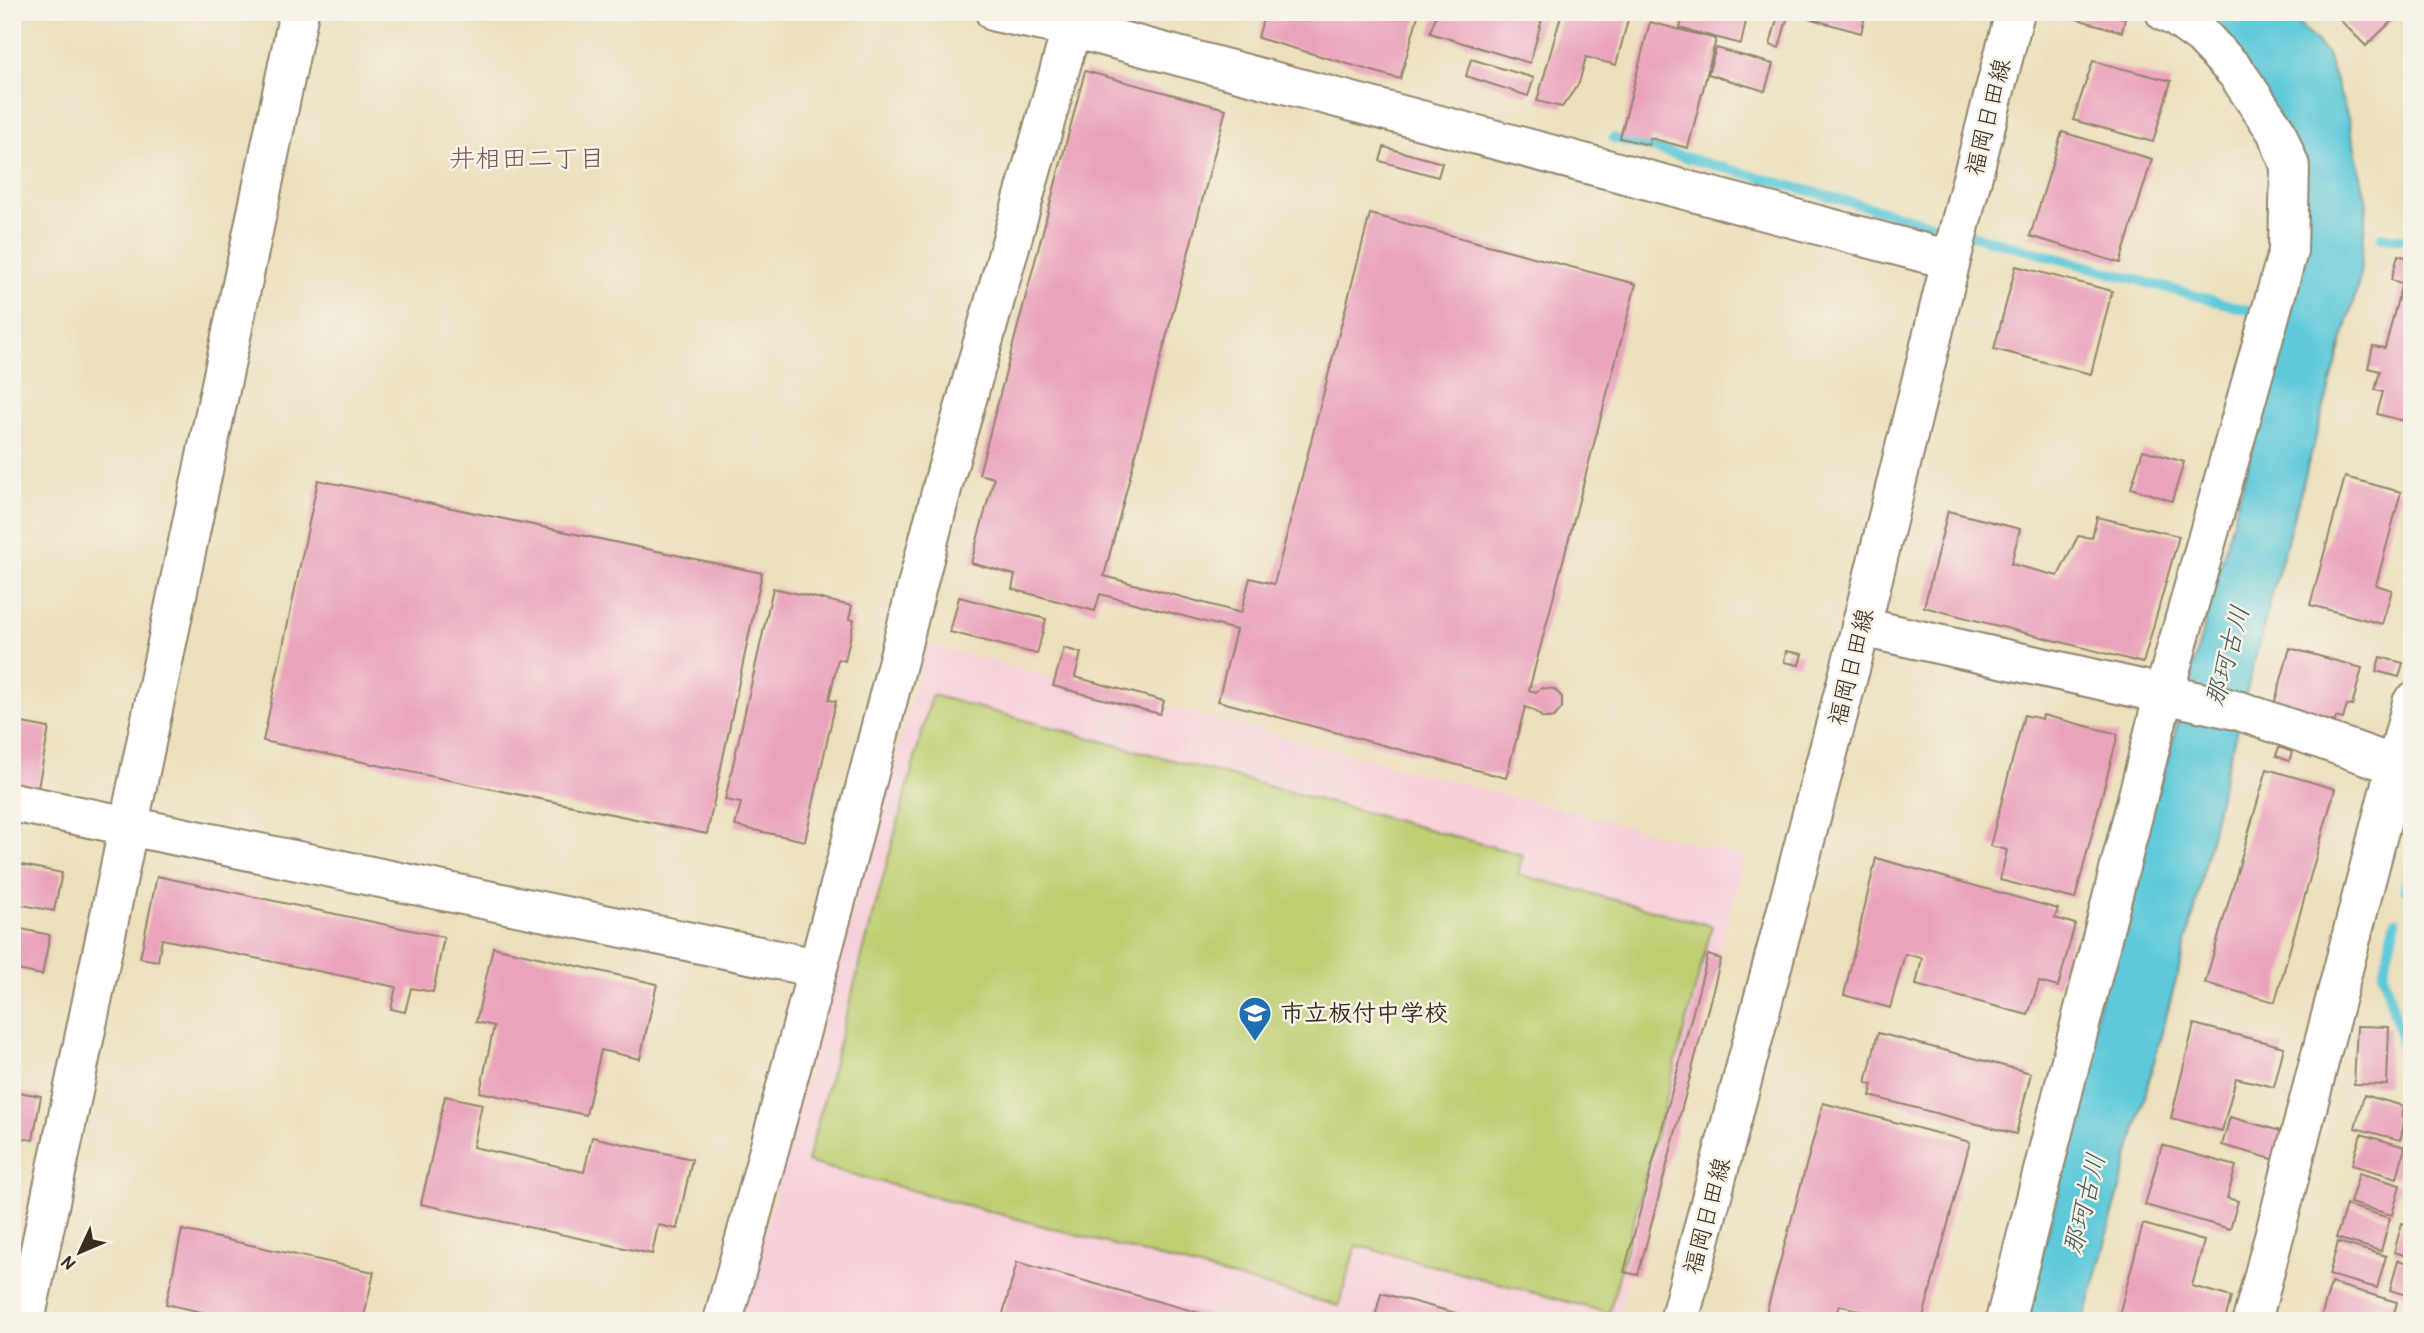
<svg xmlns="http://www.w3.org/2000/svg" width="2424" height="1333" viewBox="0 0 2424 1333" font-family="'Patrick Hand','Klee One',sans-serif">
	<rect width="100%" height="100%" fill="#f7f3e8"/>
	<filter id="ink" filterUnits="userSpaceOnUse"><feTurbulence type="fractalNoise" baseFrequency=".0143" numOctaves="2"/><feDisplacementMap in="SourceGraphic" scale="14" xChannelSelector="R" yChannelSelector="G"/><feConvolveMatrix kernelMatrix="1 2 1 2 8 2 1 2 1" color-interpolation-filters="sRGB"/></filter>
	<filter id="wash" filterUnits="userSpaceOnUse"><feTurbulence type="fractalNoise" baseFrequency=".00686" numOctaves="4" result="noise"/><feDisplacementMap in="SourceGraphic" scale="28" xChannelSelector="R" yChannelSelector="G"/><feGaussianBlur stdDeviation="1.57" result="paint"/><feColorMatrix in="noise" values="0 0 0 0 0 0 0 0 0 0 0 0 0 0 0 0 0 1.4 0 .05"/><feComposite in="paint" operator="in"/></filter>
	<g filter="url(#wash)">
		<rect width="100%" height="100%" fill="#ebdfbc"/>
		<path fill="#f6cfd8" d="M926,644l819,213 -128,464h-876z"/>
		<path fill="#becf72" stroke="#7c7c48" stroke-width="2" d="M932,695l591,160 -5,19 194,52 -103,387 -253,-68 -17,61 -532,-144z"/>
		<path fill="#5fc9d9" stroke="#4d7a7c" stroke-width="2" d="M2193,12h93l40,40 23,69 18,83 -8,77 -93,335 -46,178 -26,119 -110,408h-59l33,-128 64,-296 42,-124 117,-429 26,-138z"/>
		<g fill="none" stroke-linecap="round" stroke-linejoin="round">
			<g stroke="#5fc9d9" stroke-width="10">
				<path d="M1614,138l649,176"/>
				<path d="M2382,237l30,3"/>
				<path d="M2405,889l7,-25"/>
				<path d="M2396,921l-13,52 29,105"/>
			</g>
		</g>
		<g id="blocks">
			<g fill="#eaa3bc">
				<path d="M1265,12h154l-19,67 -142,-41z"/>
				<path d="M1437,12h107l-14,51 -100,-30z"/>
				<path d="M1562,12h68l-14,53 -30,-8 -7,26 -17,24 -25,-6z"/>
				<path d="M1684,12h64l-7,32 -61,-16z"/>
				<path d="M1779,12h10l-10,36 -9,-3z"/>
				<path d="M1805,12h61l-5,21 -57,-16z"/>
				<path d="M2079,12h26l20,6 -3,14 -45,-13z"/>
				<path d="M2332,12h69l-35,34z"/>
				<path d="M1650,22l66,17 -28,109 -38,-10 -1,7 -29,-7z"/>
				<path d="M1716,48l57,16 -8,27 -57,-17z"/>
				<path d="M1471,59l63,19 -6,18 -62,-20z"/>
				<path d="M2093,61l78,20 -18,61 -80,-22z"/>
				<path d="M1085,71l141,38 -122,467 137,37 9,-35 24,6 96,-370 266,70 -107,406 7,2 6,-4 12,1 8,8v11l-8,9 -6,1h-5l-10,-8 -8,-3 -19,71 -288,-77 18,-71 -136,-36 -5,17 -83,-22 3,-14 -44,-12 23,-85 -15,-4z"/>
				<path d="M2062,132l90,27 -32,104 -90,-27z"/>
				<path d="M1384,147l58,16 -4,14 -58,-16z"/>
				<path d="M2398,255l14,4v164l-35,-9 6,-22 -8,-2 5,-19 -12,-3 5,-22 12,2 17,-65 -11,-3z"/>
				<path d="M2016,266l96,25 -21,83 -97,-25z"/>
				<path d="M2143,450l41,12 -12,39 -41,-13z"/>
				<path d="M2345,477l56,15 -25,93 16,5 -10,34 -72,-19z"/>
				<path d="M318,480l444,93 -55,261 -444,-93z"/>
				<path d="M1948,511l72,18 -9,35 47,12 20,-40 14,2 5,-21 82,19 -36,127 -219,-56z"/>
				<path d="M773,588l79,18 -3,13 5,1 -9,41 -7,-2 -9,41 7,1 -31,140 -70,-15 6,-23 -16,-3z"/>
				<path d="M959,597l87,22 -9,35 -87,-22z"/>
				<path d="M1064,648l17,5 -6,24 89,24 -4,13 -107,-28z"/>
				<path d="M2290,648l72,20 -10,38 -5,-1 -4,14 -7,-2 -1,5 -61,-17z"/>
				<path d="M1786,651l16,3 -3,11 -15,-3z"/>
				<path d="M2380,657l23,6 -4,14 -23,-6z"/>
				<path d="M2024,715l18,4 1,-4 75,19 -43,165 -75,-19 7,-30 -17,-4z"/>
				<path d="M12,721l37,7 -11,60 -26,-5z"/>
				<path d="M2279,747l13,5 -3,9 -13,-5z"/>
				<path d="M2267,769l68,20 -60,213 -70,-19z"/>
				<path d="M1876,858l182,51 -3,9 20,6 -17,63 -19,-5 -11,33 -112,-30 6,-27 -17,-4 -15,54 -46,-13z"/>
				<path d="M12,863l50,10 -8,38 -42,-8z"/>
				<path d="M157,876l287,61 -11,55 -22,-4 -6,24 -14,-3 5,-22 -234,-48 -4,22 -18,-3z"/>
				<path d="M12,927l38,8 -8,40 -30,-6z"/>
				<path d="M493,947l164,37 -17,75 -39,-9 -15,65 -106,-23 14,-66 -18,-4z"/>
				<path d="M1708,955l13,4 -83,316 -14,-3z"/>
				<path d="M2194,1024l90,23 -10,40 -38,-9 -14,53 -51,-13z"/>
				<path d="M2357,1026l32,1 -2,58 -33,-1z"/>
				<path d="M1878,1033l153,40 -15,61 -146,-38 3,-12 -7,-1z"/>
				<path d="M12,1091l29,5 -8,44 -21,-4z"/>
				<path d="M2364,1095l40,11 -2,10 4,1 -6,23 -45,-12z"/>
				<path d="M445,1096l37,8 -9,43 111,25 8,-35 100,22 -15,70 -19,-4 -6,29 -231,-50z"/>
				<path d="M1823,1103l147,39 -48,179h-22l-61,-16 -5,16h-70z"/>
				<path d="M2230,1117l54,15 -8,28 -54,-15z"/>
				<path d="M2361,1134l44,13 -8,31 -45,-13z"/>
				<path d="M2162,1145l74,21 -9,32 11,3 -8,28 -85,-24z"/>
				<path d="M2359,1173l41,12 -8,30 -42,-12z"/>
				<path d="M2346,1205l44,13 -9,33 -45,-13z"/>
				<path d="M2402,1223l10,3 -1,31 -17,-5z"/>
				<path d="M2143,1224l61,17 -12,45 39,11 -6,24h-100l-7,-2z"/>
				<path d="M182,1230l192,42 -11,49h-123l-74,-17z"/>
				<path d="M2338,1242l48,14 -9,32 -48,-13z"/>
				<path d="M2398,1260l14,4v9l-6,22 -16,-5z"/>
				<path d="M1017,1262l208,58 -1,1h-223z"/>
				<path d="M2331,1283l66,19 -5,19h-72z"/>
				<path d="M1381,1293l101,27 -1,1h-107z"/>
			</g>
		</g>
	</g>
	<g filter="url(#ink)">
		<use href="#blocks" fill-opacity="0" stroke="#93846d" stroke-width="2"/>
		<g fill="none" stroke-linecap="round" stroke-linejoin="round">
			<defs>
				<g id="minor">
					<path d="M995,12l77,16 879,232"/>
					<path d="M1861,627l379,84 172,60"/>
					<path d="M12,802l805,166"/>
					<path d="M25,1321l274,-1309"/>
					<path d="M723,1321l119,-443 103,-401 131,-465"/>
					<path d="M2005,1321l159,-628 124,-442 2,-85 -14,-35 -40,-59 -34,-36 -25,-18 -12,-6"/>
					<path d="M2252,1321l160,-618"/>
				</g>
				<path id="secondary" d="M1679,1321l182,-694 90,-367 64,-248"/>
			</defs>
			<use href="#minor" stroke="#93846d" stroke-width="42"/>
			<use href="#secondary" stroke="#93846d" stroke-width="42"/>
			<use href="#minor" stroke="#fff" stroke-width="38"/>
			<use href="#secondary" stroke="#fff" stroke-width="38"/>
		</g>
	</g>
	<defs>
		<symbol id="school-pin" viewBox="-11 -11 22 30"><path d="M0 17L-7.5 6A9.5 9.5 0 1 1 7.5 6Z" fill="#1f6fb2" stroke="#f7f3e8"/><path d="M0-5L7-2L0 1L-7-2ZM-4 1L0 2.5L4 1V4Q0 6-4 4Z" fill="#fff"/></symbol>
	</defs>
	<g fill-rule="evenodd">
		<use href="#school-pin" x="1236" y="994" width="38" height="52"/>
	</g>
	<g text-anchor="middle" stroke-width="5" stroke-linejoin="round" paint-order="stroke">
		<g font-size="24" fill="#3b2a1e" stroke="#f7f3e8">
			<text transform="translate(1988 117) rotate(-76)" y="8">福岡日田線</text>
			<text transform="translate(1851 667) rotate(-76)" y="8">福岡日田線</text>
			<text transform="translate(1707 1216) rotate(-75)" y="8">福岡日田線</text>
		</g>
		<g font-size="24" font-weight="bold" fill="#3b2a1e" stroke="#f7f3e8" text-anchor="start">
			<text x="1280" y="1021">市立板付中学校</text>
		</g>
		<g font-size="26" fill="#785455" stroke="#f7f3e8">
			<text x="527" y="167">井相田二丁目</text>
		</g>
		<g font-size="26" font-style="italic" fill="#465a56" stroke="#f7f3e8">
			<text transform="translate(2227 656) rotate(-75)" y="9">那珂古川</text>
			<text transform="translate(2084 1204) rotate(-76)" y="9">那珂古川</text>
		</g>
	</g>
	<rect width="2424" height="1333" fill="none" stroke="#f7f3e8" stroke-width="42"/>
	<g transform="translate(80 1252) rotate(226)" stroke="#f7f3e8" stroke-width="5" paint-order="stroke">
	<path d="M0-5L12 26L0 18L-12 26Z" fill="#3b2a1e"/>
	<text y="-10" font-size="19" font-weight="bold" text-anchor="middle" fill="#3b2a1e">N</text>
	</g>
</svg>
